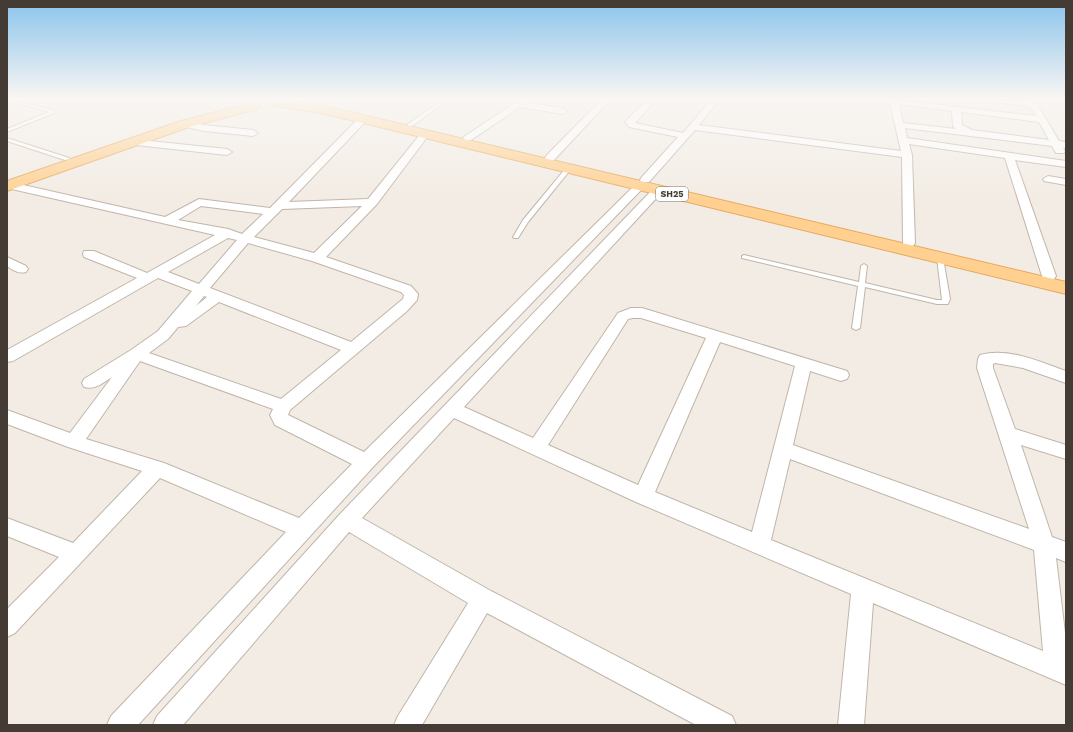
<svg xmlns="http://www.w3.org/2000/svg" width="1073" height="732" viewBox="0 0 1073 732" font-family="'Work Sans',sans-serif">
	<rect width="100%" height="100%" fill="#f2ece4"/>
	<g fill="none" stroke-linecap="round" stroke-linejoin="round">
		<defs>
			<g id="service">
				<path d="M7,99l46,11 1,3 -47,19v-3l42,-17 -42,-12z"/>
				<path d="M444,99h5l-37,27h-4v-2z"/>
				<path d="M7,138l62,20 1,1 -5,1 -58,-19z"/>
				<path d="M566,168l5,1 -43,53 -10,16h-4l-1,-1 10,-17z"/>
				<path d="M744,255l115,27 2,-16 3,-2 3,2 -2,17 72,17h5l-5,-42 3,-2 3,2 7,41 -2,5h-11l-72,-17 -5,41 -4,2 -4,-2 6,-42 -116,-28v-2z"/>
			</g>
			<g id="minor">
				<path d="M521,99h9l-4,4 37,5 4,3 -4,3 -43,-7 -49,33h-6l-2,-2 2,-2z"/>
				<path d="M602,99h9l-57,61h-8l-1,-2 1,-2z"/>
				<path d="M648,99h9l-22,24 48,10 29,-34h8l-21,26 202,26 -12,-52 147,17 -6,-10 -38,-4 -4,-3 39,2 -1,-2h8l25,42 7,1v6h-3l2,3 -1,2h-8l-4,-7 -147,-18 2,10 159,23v6l-51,-7 41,116 -2,3h-10l-2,-3 -37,-118 -96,-14 3,11 3,88 -2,3h-8l-2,-3 -1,-86 -207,-27 -46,52h-8l-1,-2 1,-2 37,-41 -49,-10 -4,-5zM899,104l53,7 1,15 3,3 -53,-6zM961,112l78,10 10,18 -77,-10 -10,-5z"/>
				<path d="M363,116l5,3 -2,2 -77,81 79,-3 54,-67h6l2,2 -2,2 -51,68 -51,53 85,29 7,8 -1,6 -10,11 -117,99 -2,5 76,37 272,-268h8l1,2 -272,281 -235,258h-31l4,-9 175,-184 -126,-54 -145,155 -8,4v-28l52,-52 -52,-21v-18l66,25 69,-72 -74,-24 -61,-23v-14l63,23 42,-56c-9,6 -17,13 -28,10l-2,-4 2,-4 47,-29 27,-19 34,-40 -34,-13 -145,83 -6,1v-12l130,-72 -53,-21 -1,-3 1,-3h10l53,22 68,-38 -208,-47v-6h3l155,35 34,-18 71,9 90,-91zM201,206l62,8 -21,20 -14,-5 -50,-9zM362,206l-48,47 -60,-16 28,-28zM228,238l9,2 -38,44 -31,-12zM248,243l64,18 89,31 3,3 -1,4 -52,43 -141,-54zM204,296l3,1 -11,9zM219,302l122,48 -60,49 -132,-46 19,-14 10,-12 8,-1zM140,361l133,48 -3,6 5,10 77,39 -53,54 -135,-55 -78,-24z"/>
				<path d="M185,121l19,4 49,5 5,3 -5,3 -49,-5 -22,-5 -2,-2 2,-2z"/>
				<path d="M130,139l97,10 5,3 -5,3 -100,-11 -2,-2 2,-2z"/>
				<path d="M1048,176l18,3v6l-22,-4 -1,-2z"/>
				<path d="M658,187l6,3 -2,2 -198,215 69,31 85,-125 13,-5h11l205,63 2,4 -2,4 -6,2 -31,-10 -17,74 236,84 -52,-161 1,-9 2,-4c29,-8 60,7 86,16v12l-43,-15 -28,-5 -2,1v4l22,61 51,16v14l-45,-14 31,92 14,5v20l-10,-4 10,83v44l-193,-82 -9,122h-26l13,-131 -215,-92 -182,-84 -92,100 129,73 241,125 4,9h-40l-209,-112 -65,112h-28l4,-9 70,-113 -119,-71 -166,193h-30l4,-9 183,-202 314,-326zM633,318h8l65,20 -68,147 -90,-40 80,-126zM720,342l75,24 -43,166 -97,-40zM790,459l244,91 9,101 -272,-111z"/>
				<path d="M7,257l19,9 2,3 -2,3c-8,2 -13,-2 -19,-6z"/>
			</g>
			<g id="primary">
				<path d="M278,99l42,6 43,10 703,167v12l-703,-171 -43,-10 -46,-7 -2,-3 2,-3z"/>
				<path d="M254,102l4,1 2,3 -2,3 -69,18 -182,64v-10l174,-60z"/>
			</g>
		</defs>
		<use href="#service" stroke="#c1b5a9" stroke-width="2"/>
		<use href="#minor" stroke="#c1b5a9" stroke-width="2"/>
		<use href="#primary" stroke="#e6aa5e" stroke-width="2"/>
		<use href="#service" fill="#fff" fill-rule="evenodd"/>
		<use href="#minor" fill="#fff" fill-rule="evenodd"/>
		<use href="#primary" fill="#ffd090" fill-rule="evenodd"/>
	</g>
	<linearGradient id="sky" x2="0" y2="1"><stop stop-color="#8ac4ec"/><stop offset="0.49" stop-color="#f9f6f3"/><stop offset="1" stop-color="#f9f6f3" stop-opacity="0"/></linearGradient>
	<rect width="1073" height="201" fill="url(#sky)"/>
	<g text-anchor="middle" stroke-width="3.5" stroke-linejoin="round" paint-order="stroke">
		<rect fill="#fff" stroke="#7c7671" stroke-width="1" x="656" y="187" width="32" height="14" rx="3"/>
		<g font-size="9" font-weight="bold" fill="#443c34">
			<text x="672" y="197">SH25</text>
		</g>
	</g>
	<rect width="1073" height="732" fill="none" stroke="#443c34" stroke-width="16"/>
</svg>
